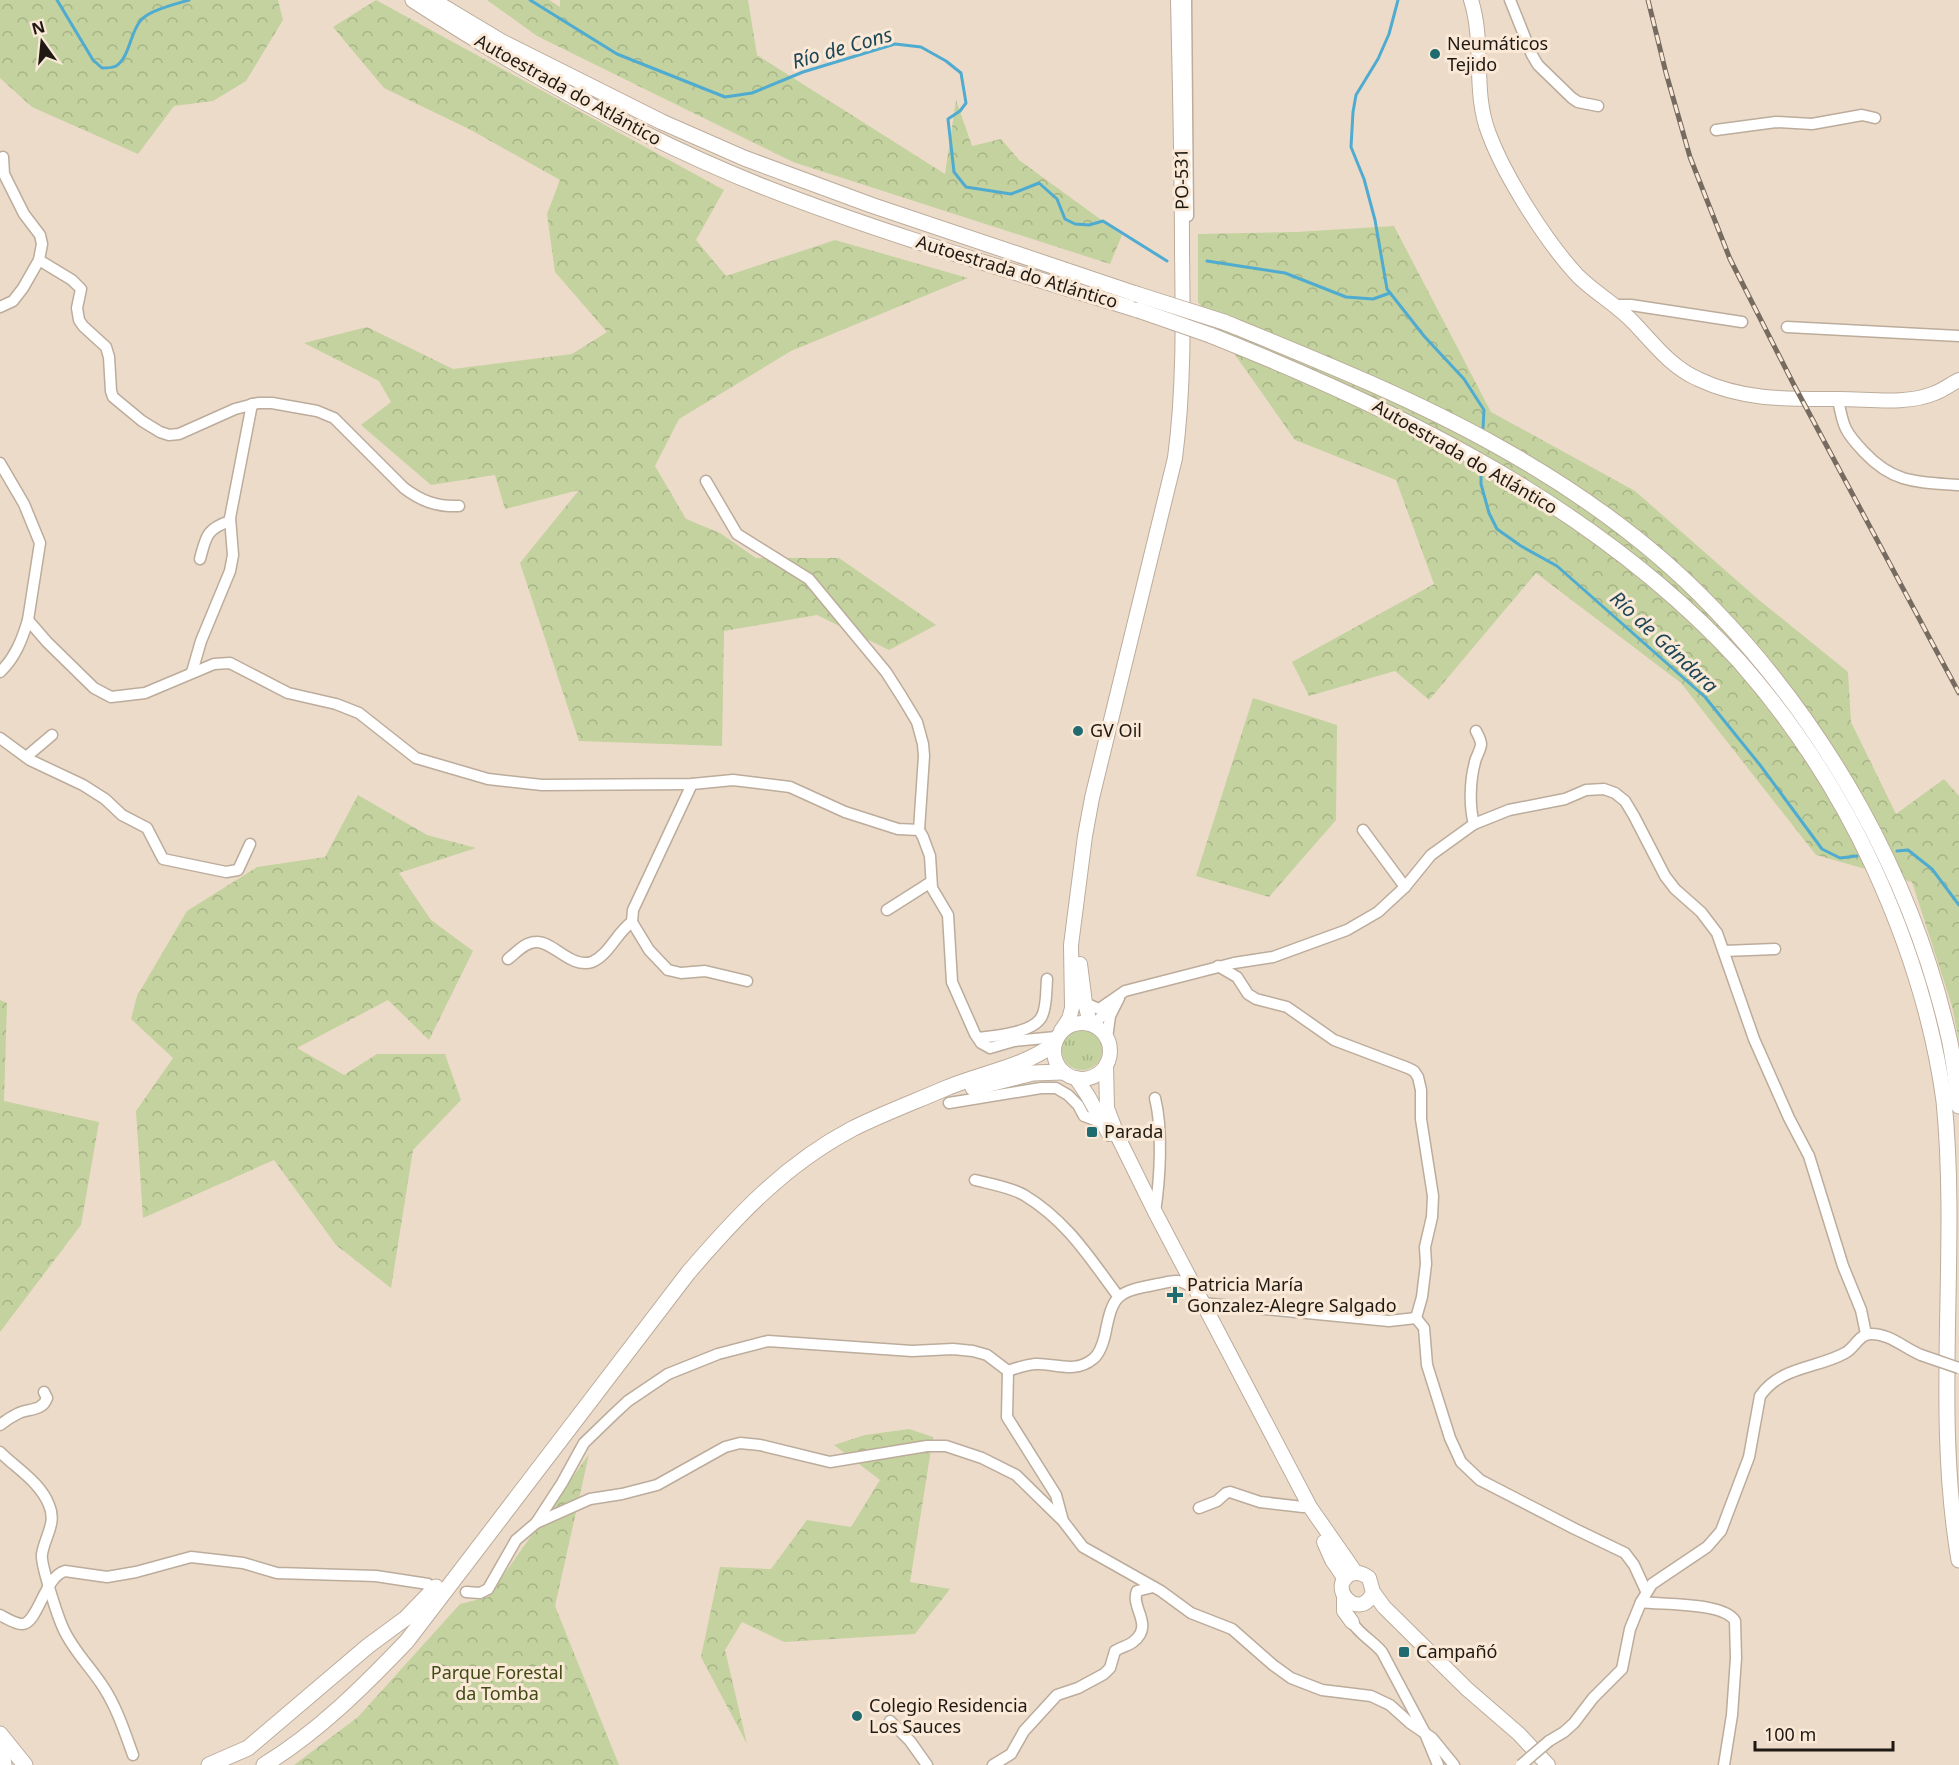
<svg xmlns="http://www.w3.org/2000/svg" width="1959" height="1765" viewBox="0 0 1959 1765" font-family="'Noto Sans',sans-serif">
	<defs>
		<pattern id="grass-tufts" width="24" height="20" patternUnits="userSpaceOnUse" patternTransform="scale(1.5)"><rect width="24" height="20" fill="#c3d29e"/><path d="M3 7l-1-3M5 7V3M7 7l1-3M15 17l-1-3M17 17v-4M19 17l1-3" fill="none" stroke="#a7b487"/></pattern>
		<pattern id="forest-crowns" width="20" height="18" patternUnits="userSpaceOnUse" patternTransform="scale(1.5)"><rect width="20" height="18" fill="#c3d29e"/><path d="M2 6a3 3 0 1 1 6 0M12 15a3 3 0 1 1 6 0" fill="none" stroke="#a7b487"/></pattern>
	</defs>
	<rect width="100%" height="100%" fill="#eddbca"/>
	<circle fill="url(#grass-tufts)" cx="1082" cy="1050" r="20"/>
	<g fill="url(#forest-crowns)">
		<path d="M0,0h278l5,20 -37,61 -33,20 -39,5 -36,48 -106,-47 -32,-29z"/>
		<path d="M376,0l348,190 -28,50 30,36 109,-36 133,38 -177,73 -112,68 -24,47 31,53 34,14 36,25h83l97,67 -47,25 -72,-35 -93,16 -2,115 -143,-5 -59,-178 59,-73 -74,19 -10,-34 -64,10 -70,-60 30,-23 -12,-21 -75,-38 63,-16 86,42 119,-15 35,-22 -52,-60 -8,-58 13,-34 -89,-50 -87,-42 -51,-61z"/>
		<path d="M487,0h62l11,7v-7h188l9,55 188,119 11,-74 16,46 29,-7 18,21 103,75 -12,29 -317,-102 -256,-126z"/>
		<path d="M1394,226l97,186 144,79 124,109 89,72 3,50 45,92 48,-35 15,17v245l-7,-35 -40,-124 -96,-27 -135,-172 -145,-110 -107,127 -34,-29 -86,25 -17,-34 142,-78 -38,-104 -101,-40 -97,-138v-68l98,-2z"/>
		<path d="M1253,698l84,27 -1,95 -67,77 -73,-21z"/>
		<path d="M358,795l69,40 49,13 -77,25 32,47 42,31 -44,89 -41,-40 -91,48 47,27 33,-21h68l16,46 -48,50 -22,138 -55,-43 -62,-85 -131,58 -7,-107 37,-53 -42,-39 6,-23 50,-85 70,-44 68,-10z"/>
		<path d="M0,1000l7,3 -3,98 95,21 -18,103 -81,107z"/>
		<path d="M909,1429l24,8 -23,145 40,7 -35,45 -131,8 -42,-20 -17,28 22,94 -46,-87 19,-90 51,2 36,-49 44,7 29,-47 -46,-35 31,-10z"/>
		<path d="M589,1454l-34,152 64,159h-325l64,-48 102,-113 28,-7z"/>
	</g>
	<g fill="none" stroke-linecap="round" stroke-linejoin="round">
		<g stroke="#4fabd0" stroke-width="3">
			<path d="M57,0l36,60 9,8c4,0 10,0 14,-2 14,-9 14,-34 25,-46 9,-10 35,-16 48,-20"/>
			<path d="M530,0l87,54 108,43 27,-4 51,-21 92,-28 26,3 25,14 15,12 5,30 -6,8 -12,8 6,53 12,15 45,7 28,-11 18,16 8,20 10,5 14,1 14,-4 64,40"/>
			<path d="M1398,0l-9,34 -11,25 -22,36 -3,17 -2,35 13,32 11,41 12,69 37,47 40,43 20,31 -1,18"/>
			<path d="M1207,261l78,12 61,24 27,2 17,-6"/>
			<path d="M1481,475v9l8,29 8,16 24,17 36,20 148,131 55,68 62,84 18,9 17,-2"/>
			<path d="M1897,851l11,-1 24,19 27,36"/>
		</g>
		<defs>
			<g id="minor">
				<path d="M1186,0l2,216"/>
				<path d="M1510,0l22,55 6,10 34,33 6,4 20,4"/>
				<path d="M1716,130l60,-8 36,2 50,-9 13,3"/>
				<path d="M39,260l33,20 9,9 -4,19 2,12 4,6 23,21 3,10 2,34 2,6 29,24 18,11 9,3 10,-1 56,-25 23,-6h14l45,8 17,7 70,70c17,13 33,19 55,18"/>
				<path d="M1615,305h16l111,17"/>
				<path d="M0,307l13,-6 10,-13 16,-28 3,-16 -2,-9 -16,-21 -20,-40 -1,-17"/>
				<path d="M1787,327l172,9"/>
				<path d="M1838,399c5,28 7,33 26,53 30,32 54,30 95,33"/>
				<path d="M0,463l24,41 16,39 -12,77 19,22 47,46 17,9 34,-4 69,-29 16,-1 58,30 48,11 23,9 57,45 72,21 54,6 150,-1 41,-4 57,7 55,25 53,17 21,1 4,7 7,19 2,32 16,27 4,67 23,52 6,9 9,5 24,-7 42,-4"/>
				<path d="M706,481l31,53 72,45 77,93 16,25 15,25 6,22 1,12 -5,74"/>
				<path d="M200,559c6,-22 6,-30 30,-38"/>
				<path d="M0,672c15,-14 22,-32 28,-52"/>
				<path d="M192,672l9,-31 29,-70 3,-16 -3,-37 22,-114"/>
				<path d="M0,738l30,22 53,25 22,14 17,16 25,13 16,31 63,13 12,-2 12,-26"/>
				<path d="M26,757l26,-22"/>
				<path d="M692,784l-59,126 -1,12 17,28 19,20 13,3 24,-2 42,10"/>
				<path d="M1474,824c-5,-18 -4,-44 1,-62 1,-6 6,-12 6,-18 0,-4 -3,-9 -5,-13"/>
				<path d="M1363,830l42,57"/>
				<path d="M887,910l44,-28"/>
				<path d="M1724,951l51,-2"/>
				<path d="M508,959c8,-6 17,-17 28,-17 17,-1 35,27 56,20 17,-7 25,-30 40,-40"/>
				<path d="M1218,966l19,11 11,17 8,5 31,8 47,33 74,28 6,3 4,6 3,13v29l12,77 -1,21 -7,30 1,17 -4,33 -6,21 8,10 3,37 23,73 11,24 19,18 95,49 50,24 9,12 12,26"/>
				<path d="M1085,1003l14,6 26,-18 109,-28 39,-6 74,-27 31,-18 27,-25 26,-32 43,-31 35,-14 56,-11 21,-9 18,-1 11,4 10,8 9,15 31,60 10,13 26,23 16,21 37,106 35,79 20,38 34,110 18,44 5,24"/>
				<path d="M1094,1025l13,-15 1,-7"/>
				<path d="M978,1038c17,-2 56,-5 64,-22 5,-10 4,-26 5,-37"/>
				<path d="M1107,1038l3,-22 9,-18"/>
				<path d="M949,1103l92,-15h15l12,7 10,10 6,11 19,7"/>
				<path d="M975,1180c16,4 35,7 49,15 43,26 65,62 94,101"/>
				<path d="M1155,1212c5,-33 8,-82 0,-114"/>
				<path d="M1202,1303l187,18 27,-3"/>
				<path d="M1008,1371c8,-3 17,-6 27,-7 20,-1 40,10 58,-5 7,-5 10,-16 12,-24 8,-42 12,-43 53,-51 11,-2 20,-6 30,1"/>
				<path d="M0,1425c5,-4 11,-8 17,-11 11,-6 25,-2 30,-16l-3,-6"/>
				<path d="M0,1452c17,17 40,30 49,53 8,18 -4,31 -7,49 -2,9 16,63 21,74 10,23 28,39 41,60 13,20 21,45 29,67"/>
				<path d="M1199,1508l18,-7 9,-8 4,-1 30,10 43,5"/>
				<path d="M536,1523l26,-40 22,-40 30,-29 14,-13 40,-27 50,-20 50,-13 144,10 41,-2 20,2 14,4 21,16 -1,46 49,78 7,26 20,26 78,44 30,22 41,16 41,36 18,13 31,12 49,6 19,9 20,18 22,15 22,27"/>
				<path d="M466,1592l14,1 8,-4 28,-49 20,-17 54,-24 32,-5 35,-9 68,-38 15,-4 20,2 70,17 97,-16h19l36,12 34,17 45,44"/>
				<path d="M1641,1602c21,3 83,0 94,19l1,37 -4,57 -8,50"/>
				<path d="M0,1615c6,3 15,9 22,9 16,0 22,-47 43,-53l42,6 29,-5 55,-15 52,6 34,10 99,3 52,8"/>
				<path d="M1352,1622c8,13 21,19 30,30l42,79 14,34"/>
				<path d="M890,1721l20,20 17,24"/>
				<path d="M1549,1741l15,-9 10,-9 19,-25 29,-29 8,-40 11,-27 11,-18 55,-37 14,-16 28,-74 11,-61c21,-30 56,-27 85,-43 10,-5 13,-18 25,-19 19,-1 34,14 51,21"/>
				<path d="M993,1765l18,-11 13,-23 33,-36 21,-7 26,-14 6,-6 5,-17c6,-4 13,-5 18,-9 22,-17 -3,-34 4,-51l16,-4"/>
			</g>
			<g id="major">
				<path d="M1471,0c14,44 1,91 18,134 16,43 58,109 89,142 17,17 39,29 56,47 20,21 37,44 64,56 46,22 93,20 142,20 30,0 67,6 95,-6 8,-3 16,-9 24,-13"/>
				<path d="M1080,964l5,39 5,20"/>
				<circle cx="1082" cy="1051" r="28"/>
				<path d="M1061,1031l8,-12 3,-11 -1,-63 14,-109 7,-38 83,-340c9,-68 8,-137 7,-206 0,-84 -2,-168 -4,-252"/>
				<path d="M1106,1065l1,43 11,29 37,75 155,295 46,66"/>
				<path d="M1076,1078l12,18 21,38"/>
				<path d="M1324,1542l8,18 13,19"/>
				<path d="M1373,1592c-13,32 -48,-6 -22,-18 7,-3 13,0 18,4l4,14 11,15 83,82 52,45 29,31"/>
				<path d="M1344,1597v14l8,11"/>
			</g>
			<g id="highway">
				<path d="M413,0c111,72 227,138 351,187 122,48 248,84 374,123"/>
				<path d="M432,0l70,42 160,80 82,36 127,47 265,89"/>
				<path d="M1224,322c93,38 188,76 275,125 77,43 153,97 214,161 114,118 200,270 236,430 5,22 7,45 10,68"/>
				<path d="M1210,335c191,76 388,172 529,326 54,61 100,132 134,205 34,74 60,154 71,235 15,153 -11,307 15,459"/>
				<path d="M973,1088l60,-15 29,-1"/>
				<path d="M0,1734l25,31"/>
				<path d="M0,1736l4,29"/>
				<path d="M209,1765l39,-17 120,-102 38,-28 30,-31"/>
				<path d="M264,1765c54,-33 99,-78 143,-124l281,-368c49,-57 96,-108 164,-144 30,-15 62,-27 92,-40 37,-16 78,-21 110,-45"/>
			</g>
		</defs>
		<use href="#minor" stroke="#bcac9b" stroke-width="13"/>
		<use href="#major" stroke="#bcac9b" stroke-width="16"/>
		<use href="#highway" stroke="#bcac9b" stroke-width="17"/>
		<use href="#minor" stroke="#fff" stroke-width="10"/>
		<use href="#major" stroke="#fff" stroke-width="14"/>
		<use href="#highway" stroke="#fff" stroke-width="15"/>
		<defs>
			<path id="rail" d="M1648,0l18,73 24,84 40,102 64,126 165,308"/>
		</defs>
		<use href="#rail" stroke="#766b60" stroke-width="5"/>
		<use href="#rail" stroke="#fae9d7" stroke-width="3" stroke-dasharray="9" stroke-linecap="butt"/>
		<defs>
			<g id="minor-bridge">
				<path d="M1921,1355l38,13"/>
				<path d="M1521,1765l28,-24"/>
			</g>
			<g id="highway-bridge">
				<path d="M1136,294l88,28"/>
				<path d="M1138,310l72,25"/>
			</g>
		</defs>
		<use href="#minor-bridge" stroke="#bcac9b" stroke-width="13" stroke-linecap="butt"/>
		<use href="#highway-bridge" stroke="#bcac9b" stroke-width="17" stroke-linecap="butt"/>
		<use href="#minor-bridge" stroke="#fff" stroke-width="10"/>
		<use href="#highway-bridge" stroke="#fff" stroke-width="15"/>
	</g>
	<g fill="#1f6b70" stroke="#fae9d7" stroke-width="2">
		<circle cx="1435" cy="54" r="6"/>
		<circle cx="1078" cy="731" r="6"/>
		<rect x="1086" y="1126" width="12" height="12" rx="3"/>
		<path d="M1172 1286h6v6h6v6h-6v6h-6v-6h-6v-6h6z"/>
		<rect x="1398" y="1646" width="12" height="12" rx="3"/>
		<circle cx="857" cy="1716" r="6"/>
	</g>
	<g text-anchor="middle" stroke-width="6" stroke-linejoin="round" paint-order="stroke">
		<g font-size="18" fill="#1f1913" stroke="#fae9d7" text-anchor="start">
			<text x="1447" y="50">Neumáticos<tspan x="1447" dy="21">Tejido</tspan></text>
			<text x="1090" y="737">GV Oil</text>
			<text x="1104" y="1138">Parada</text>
			<text x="1187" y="1291">Patricia María<tspan x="1187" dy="21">Gonzalez-Alegre Salgado</tspan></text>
			<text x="1416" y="1658">Campañó</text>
			<text x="869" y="1712">Colegio Residencia<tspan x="869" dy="21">Los Sauces</tspan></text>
		</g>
		<g font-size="18" fill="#1f1913" stroke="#fae9d7">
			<text transform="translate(568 90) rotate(29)" y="6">Autoestrada do Atlántico</text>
			<text transform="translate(1182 179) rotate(-91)" y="6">PO-531</text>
			<text transform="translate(1017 272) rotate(17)" y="6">Autoestrada do Atlántico</text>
			<text transform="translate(1465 457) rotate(30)" y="6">Autoestrada do Atlántico</text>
		</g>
		<g font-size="18" fill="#404b14" stroke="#fae9d7">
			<text x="497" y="1679">Parque Forestal<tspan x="497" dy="21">da Tomba</tspan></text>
		</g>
		<g font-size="20" font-style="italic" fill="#1e4657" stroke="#fae9d7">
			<text transform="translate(842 48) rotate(-16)" y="7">Río de Cons</text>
			<text transform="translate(1664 642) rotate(43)" y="7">Río de Gándara</text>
		</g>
	</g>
	<g transform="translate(42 42) rotate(345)" stroke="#fae9d7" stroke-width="4.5" paint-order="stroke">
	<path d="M0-4.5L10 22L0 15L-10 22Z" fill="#1f1913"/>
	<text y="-9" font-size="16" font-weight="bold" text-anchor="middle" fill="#1f1913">N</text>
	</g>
	<path d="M1755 1741v9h138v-9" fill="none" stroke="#1f1913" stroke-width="3"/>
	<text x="1764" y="1741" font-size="18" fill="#1f1913" stroke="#fae9d7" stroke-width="4.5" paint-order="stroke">100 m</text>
</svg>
